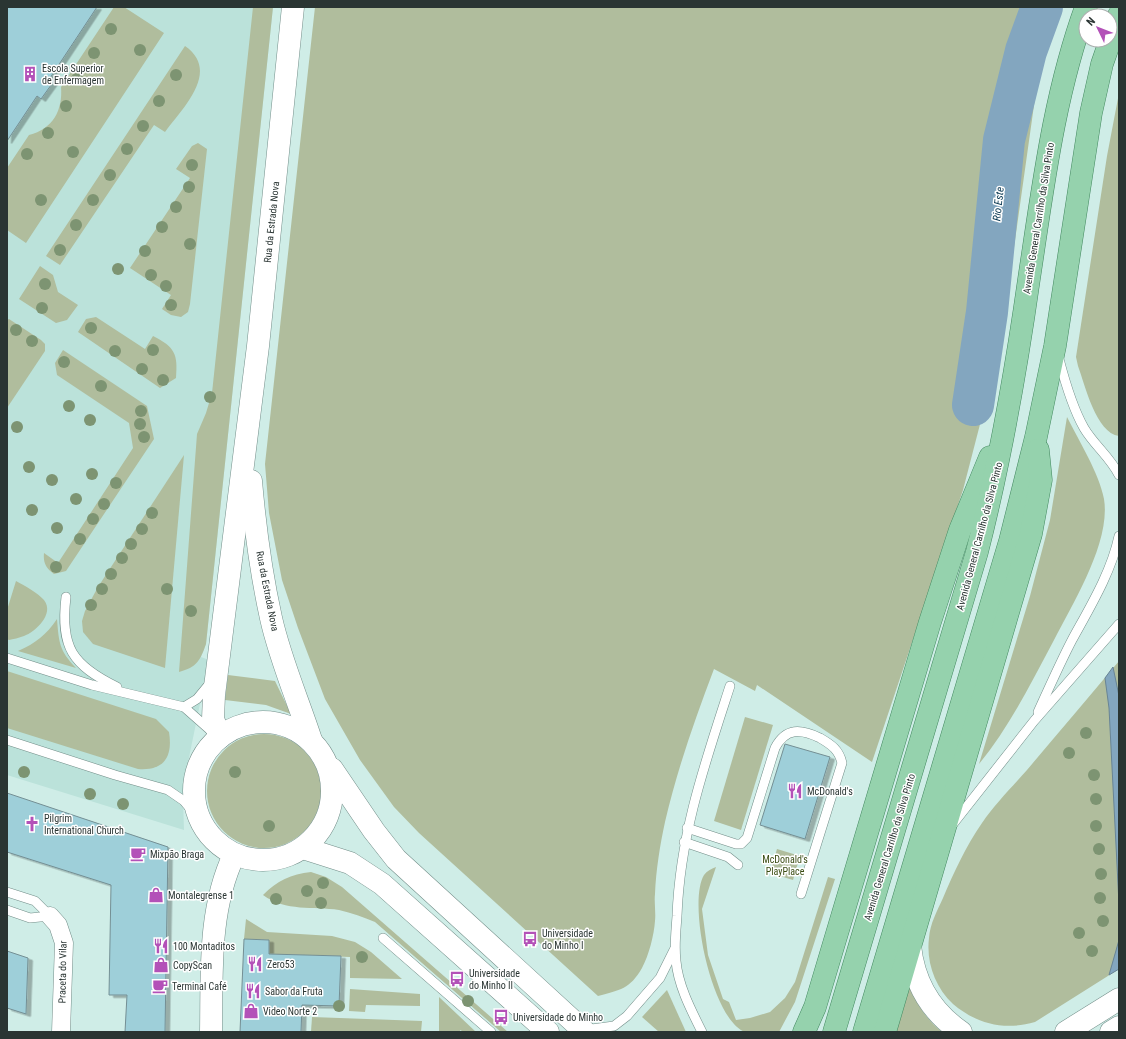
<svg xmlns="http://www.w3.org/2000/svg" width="1126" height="1039" viewBox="0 0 1126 1039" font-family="'Roboto Condensed',sans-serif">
	<defs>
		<filter id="shadow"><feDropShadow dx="4.5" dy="2.5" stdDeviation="0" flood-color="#0004"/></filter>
	</defs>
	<rect width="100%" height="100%" fill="#cfede7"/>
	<path fill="#bbe2da" d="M7,7h266l-67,637 -5,13 8,3 -24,117 -2,22 1,31 -177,-55z"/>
	<g fill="#b0bd9d">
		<path d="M114,7h10l40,26 -138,210 -19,-13v-62l22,-33c24,-6 34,-25 32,-48z"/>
		<path d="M253,7h20l-67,637c-6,17 -9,23 -27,28l18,-238 9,-21 6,-20z"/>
		<path d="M315,7h746l-24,77 -37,263 -37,143 -91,272 -115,-77 -2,6 -41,-22c-19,50 -37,101 -49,153 -5,23 -9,48 -10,72 -1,9 1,18 0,27 -1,14 -6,34 -13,47 -12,21 -22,22 -44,28l-179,-163 -25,-26 -34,-47 -35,-61 -27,-71 -16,-48 -13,-67 -4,-49z"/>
		<path d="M185,46c36,25 -2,62 -20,86l-11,-7 -94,140 -14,-9z"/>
		<path d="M1119,93v343c-23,-3 -34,-51 -41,-70l-2,-9 31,-201z"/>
		<path d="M198,143l9,6 -17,155 -2,8 -7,5 -10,-2 -9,-6 9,-14 -41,-27 60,-90 -14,-9 16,-23z"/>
		<path d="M40,266l13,9 5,17 20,13 -11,15 -11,3 -37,-24z"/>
		<path d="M96,317l49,32 8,-13c22,11 25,18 23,42l-16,10 -82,-56 8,-13z"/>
		<path d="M9,319l32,21 4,4v7l-38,57v-88z"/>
		<path d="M63,350l84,56 7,33 -88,132 -12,3c-8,-6 -11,-11 -10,-21l14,10 75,-115 -4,-25 -72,-48 -2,-12z"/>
		<path d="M1067,417c12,24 32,56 37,82 7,43 -31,104 -50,141 -23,43 -44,86 -75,124l51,-168 20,-76z"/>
		<path d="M184,455l-19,213 -72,-24 -10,-12 -1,-11 3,-10 13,-24z"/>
		<path d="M16,581c9,5 22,12 28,19 11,14 -9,32 -20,36 -5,2 -11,3 -15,4l-2,-1v-29z"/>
		<path d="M57,619c2,24 2,31 19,49l-58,-17c18,-8 28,-16 39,-32z"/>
		<path d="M1119,661v308l-84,53c-31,9 -58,2 -82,-18 -18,-17 -27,-42 -24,-66 1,-14 8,-27 14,-40 11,-26 23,-52 39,-75 13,-19 30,-36 45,-53 31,-37 62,-73 92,-109z"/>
		<path d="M7,671l149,48 13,13c4,25 -5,39 -31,37l-131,-41z"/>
		<path d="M228,675l47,6 16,33 -25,-9 -41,-5z"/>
		<path d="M745,717l28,8 -32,105 -27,-9z"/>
		<circle cx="264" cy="791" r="57"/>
		<path d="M777,849l23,7 -7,24 -23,-7z"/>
		<path d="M716,867l-14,42 6,46 15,44 6,3 7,18 14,-2 20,-6 15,-14 10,-16 33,-105 7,2 -40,123 -16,30c-8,0 -27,2 -34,0 -33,-12 -58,-129 -41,-157 3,-4 7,-6 12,-8z"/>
		<path d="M311,872l15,5 16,10 166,145h-7l-126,-110c-12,-5 -23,-9 -36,-12 -26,-4 -53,2 -76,-15 14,-14 28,-21 48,-23z"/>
		<path d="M246,919l21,13 65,4 23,6 16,10 31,27 -52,-1v-21l-81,-3v-14l-25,-1z"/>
		<path d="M908,982c7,20 18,37 34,50h-48z"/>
		<path d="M350,989l70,5v12l-54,-1 -1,7 -16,-1z"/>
		<path d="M667,990l19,42h-27l-17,-15z"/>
		<path d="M439,997l37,35h-12l-4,-2v2h-21z"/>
		<path d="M312,1017l110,4 -1,11h-110z"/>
	</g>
	<g fill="#83a6bf" stroke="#688495">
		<path d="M1113,667l6,29v208l-10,-196 -4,-30z"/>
		<path d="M1119,940v29l-10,6z"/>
	</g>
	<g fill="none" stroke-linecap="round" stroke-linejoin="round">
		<path stroke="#83a6bf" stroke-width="42" d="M973,405l14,-93 17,-172 22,-89 16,-44"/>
	</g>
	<g fill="#9ecfd9" stroke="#748f94" filter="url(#shadow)">
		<path d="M7,7h90l-47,71 4,3 -13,18 -4,-3 -30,45z"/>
		<path d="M785,744l45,13 -25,82 -45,-14z"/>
		<path d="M7,793l161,54 -3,185h-40l2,-37h-18l2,-110 -104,-33z"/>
		<path d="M244,939l25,1v14l72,2 -2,50 -37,-1 -1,27h-61z"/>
		<path d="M7,951l21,7 -2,56 -19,-6z"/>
	</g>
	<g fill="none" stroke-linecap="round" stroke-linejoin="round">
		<defs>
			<g id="lane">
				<path d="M1059,359c6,23 13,48 25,69 10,17 26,29 35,47"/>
				<path d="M66,597c-6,50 6,68 51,90"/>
				<path d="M7,658l85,27 92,22 26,23"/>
				<path d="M184,707l13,-8 14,-17"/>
				<path d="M1038,712c11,-24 22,-49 34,-72 18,-33 39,-67 47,-104"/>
				<path d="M7,740l108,35 53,15 16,11 15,18"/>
				<path d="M953,824l81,-103 85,-97"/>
				<path d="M687,828l49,16h5l6,-6 28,-90c11,-21 26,-19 45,-10 12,7 19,12 22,25l-41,131"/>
				<path d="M684,842l44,15 10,8"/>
				<path d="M7,892l28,9 15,15 -20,2 -23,-8"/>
				<path d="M383,938l108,94"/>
				<path d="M584,1030l30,-4 13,-10 33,-38 14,-28"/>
				<path d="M702,1032c-11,-22 -24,-47 -26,-71 -2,-15 0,-30 1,-45 3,-82 28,-153 53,-230"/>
			</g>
			<path id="street" d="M50,916l8,9 6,18 -3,89"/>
			<g id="secondary">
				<path d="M251,481c4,46 10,92 20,137 9,41 27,82 40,122"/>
				<circle cx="263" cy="791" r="69"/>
				<path d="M220,737l-7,-18 1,-24 44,-349 35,-339"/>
				<path d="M332,769l42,62 22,28 189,173"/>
				<path d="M303,848l47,15 32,21 166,148"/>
				<path d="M910,946c4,37 20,65 51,86"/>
				<path d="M211,1032c1,-59 -3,-122 23,-177"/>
				<path d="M1066,1032l53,-33"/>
				<path d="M1111,1032l8,-5"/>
			</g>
			<g id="primary">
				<path d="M804,1032l11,-25 115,-385 30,-92 30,-73"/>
				<path d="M834,1032l143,-480c23,-90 39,-181 52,-273 14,-92 25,-184 57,-272"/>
				<path d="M864,1032l146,-491 26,-104 19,-91 36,-233 11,-49 17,-49"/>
				<path d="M885,1032l146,-498 10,-54 -3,-30"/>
			</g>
		</defs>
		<use href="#lane" stroke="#738e89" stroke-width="10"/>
		<use href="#street" stroke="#738e89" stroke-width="19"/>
		<use href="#secondary" stroke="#738e89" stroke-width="23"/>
		<use href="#primary" stroke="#42885f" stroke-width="23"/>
		<use href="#lane" stroke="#fff" stroke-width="9"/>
		<use href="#street" stroke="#fff" stroke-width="18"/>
		<use href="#secondary" stroke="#fff" stroke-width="22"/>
		<use href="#primary" stroke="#95d2ad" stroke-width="22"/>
	</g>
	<g fill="#7d9472">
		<circle cx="111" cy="29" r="6"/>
		<circle cx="140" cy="50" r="6"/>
		<circle cx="94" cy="53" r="6"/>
		<circle cx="176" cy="75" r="6"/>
		<circle cx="77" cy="79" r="6"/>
		<circle cx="159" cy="101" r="6"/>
		<circle cx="66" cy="106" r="6"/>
		<circle cx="143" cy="126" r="6"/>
		<circle cx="48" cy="133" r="6"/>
		<circle cx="127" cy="149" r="6"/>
		<circle cx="73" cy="152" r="6"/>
		<circle cx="27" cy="154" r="6"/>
		<circle cx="192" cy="165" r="6"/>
		<circle cx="110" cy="175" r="6"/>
		<circle cx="189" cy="187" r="6"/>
		<circle cx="41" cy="200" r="6"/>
		<circle cx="93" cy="200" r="6"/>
		<circle cx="176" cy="207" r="6"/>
		<circle cx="76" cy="225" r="6"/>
		<circle cx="162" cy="227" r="6"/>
		<circle cx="190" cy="244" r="6"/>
		<circle cx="60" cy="250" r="6"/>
		<circle cx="145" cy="251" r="6"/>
		<circle cx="118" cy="269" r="6"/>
		<circle cx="151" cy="275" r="6"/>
		<circle cx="45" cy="284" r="6"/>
		<circle cx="166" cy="286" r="6"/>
		<circle cx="171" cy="305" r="6"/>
		<circle cx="42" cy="308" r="6"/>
		<circle cx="91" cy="328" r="6"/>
		<circle cx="16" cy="330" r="6"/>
		<circle cx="32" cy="341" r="6"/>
		<circle cx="153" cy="350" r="6"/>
		<circle cx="115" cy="351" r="6"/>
		<circle cx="64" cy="362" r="6"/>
		<circle cx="142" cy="369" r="6"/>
		<circle cx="163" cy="380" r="6"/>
		<circle cx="101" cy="386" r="6"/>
		<circle cx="210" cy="397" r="6"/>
		<circle cx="69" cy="406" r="6"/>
		<circle cx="141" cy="411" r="6"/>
		<circle cx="90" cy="420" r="6"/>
		<circle cx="140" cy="424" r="6"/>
		<circle cx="17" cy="427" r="6"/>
		<circle cx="144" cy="437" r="6"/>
		<circle cx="29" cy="467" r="6"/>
		<circle cx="92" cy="474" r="6"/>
		<circle cx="52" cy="480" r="6"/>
		<circle cx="116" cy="483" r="6"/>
		<circle cx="76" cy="499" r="6"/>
		<circle cx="104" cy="504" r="6"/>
		<circle cx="32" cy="510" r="6"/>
		<circle cx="152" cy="513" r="6"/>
		<circle cx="93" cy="519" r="6"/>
		<circle cx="57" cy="528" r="6"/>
		<circle cx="142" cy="529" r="6"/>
		<circle cx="80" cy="539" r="6"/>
		<circle cx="131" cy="544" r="6"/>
		<circle cx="122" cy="558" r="6"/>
		<circle cx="56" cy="567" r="6"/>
		<circle cx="111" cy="574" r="6"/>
		<circle cx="102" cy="589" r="6"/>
		<circle cx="167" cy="589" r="6"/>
		<circle cx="91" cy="605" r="6"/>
		<circle cx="191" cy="611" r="6"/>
		<circle cx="1086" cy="733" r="6"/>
		<circle cx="1069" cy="753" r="6"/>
		<circle cx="24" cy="772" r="6"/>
		<circle cx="235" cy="772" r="6"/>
		<circle cx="1094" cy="775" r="6"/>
		<circle cx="90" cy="794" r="6"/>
		<circle cx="1096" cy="799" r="6"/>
		<circle cx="123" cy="804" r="6"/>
		<circle cx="269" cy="826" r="6"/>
		<circle cx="1096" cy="826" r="6"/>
		<circle cx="1099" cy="849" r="6"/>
		<circle cx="1101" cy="874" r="6"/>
		<circle cx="323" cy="883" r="6"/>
		<circle cx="307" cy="891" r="6"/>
		<circle cx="1100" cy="898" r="6"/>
		<circle cx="276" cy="899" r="6"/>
		<circle cx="321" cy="903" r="6"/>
		<circle cx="1103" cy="921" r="6"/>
		<circle cx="1079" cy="933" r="6"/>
		<circle cx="1092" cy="951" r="6"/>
		<circle cx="362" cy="957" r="6"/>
		<circle cx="468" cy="1001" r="6"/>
		<circle cx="339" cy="1006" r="6"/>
	</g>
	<defs>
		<symbol id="building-bare" viewBox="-9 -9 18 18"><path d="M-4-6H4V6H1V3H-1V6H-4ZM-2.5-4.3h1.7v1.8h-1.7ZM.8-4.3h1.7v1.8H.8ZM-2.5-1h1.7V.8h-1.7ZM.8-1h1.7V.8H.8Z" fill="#b351b8" stroke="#fff" stroke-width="2.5" paint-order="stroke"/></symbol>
		<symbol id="restaurant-bare" viewBox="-9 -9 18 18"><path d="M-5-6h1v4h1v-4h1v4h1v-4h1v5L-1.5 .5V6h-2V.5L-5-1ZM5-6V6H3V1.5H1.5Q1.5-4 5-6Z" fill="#b351b8" stroke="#fff" stroke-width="2.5" paint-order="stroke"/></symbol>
		<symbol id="church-bare" viewBox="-9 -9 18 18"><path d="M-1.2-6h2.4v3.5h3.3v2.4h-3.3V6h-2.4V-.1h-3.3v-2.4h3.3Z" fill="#b351b8" stroke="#fff" stroke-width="2.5" paint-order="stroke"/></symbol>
		<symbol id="cafe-bare" viewBox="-9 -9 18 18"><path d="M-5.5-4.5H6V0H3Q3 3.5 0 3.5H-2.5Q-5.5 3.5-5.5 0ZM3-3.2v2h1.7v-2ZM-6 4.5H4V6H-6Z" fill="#b351b8" stroke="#fff" stroke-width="2.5" paint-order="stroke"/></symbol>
		<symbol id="shop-bare" viewBox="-9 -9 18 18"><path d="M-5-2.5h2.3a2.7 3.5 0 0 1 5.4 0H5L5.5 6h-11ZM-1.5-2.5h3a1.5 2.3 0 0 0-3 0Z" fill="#b351b8" stroke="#fff" stroke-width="2.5" paint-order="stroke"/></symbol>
		<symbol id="bus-bare" viewBox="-9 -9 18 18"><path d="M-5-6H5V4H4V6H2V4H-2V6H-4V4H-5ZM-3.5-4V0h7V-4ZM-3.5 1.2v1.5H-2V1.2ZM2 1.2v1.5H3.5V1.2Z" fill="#b351b8" stroke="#fff" stroke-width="2.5" paint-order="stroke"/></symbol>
	</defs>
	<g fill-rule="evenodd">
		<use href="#building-bare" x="19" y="63" width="22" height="22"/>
		<use href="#restaurant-bare" x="784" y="780" width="22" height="22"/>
		<use href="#church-bare" x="21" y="813" width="22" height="22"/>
		<use href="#cafe-bare" x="127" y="843" width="22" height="22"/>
		<use href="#shop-bare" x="145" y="884" width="22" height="22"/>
		<use href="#bus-bare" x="519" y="928" width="22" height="22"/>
		<use href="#restaurant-bare" x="150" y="935" width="22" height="22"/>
		<use href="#restaurant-bare" x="244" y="953" width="22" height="22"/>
		<use href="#shop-bare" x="150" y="954" width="22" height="22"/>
		<use href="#bus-bare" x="446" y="968" width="22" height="22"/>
		<use href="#cafe-bare" x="149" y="975" width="22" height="22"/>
		<use href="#restaurant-bare" x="242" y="980" width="22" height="22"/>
		<use href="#shop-bare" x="240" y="1000" width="22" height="22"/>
		<use href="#bus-bare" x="490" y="1006" width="22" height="22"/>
	</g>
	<g text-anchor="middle" stroke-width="3" stroke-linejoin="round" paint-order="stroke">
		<g font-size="10" fill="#2a3533" stroke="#fff" text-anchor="start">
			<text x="42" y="72">Escola Superior<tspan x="42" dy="12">de Enfermagem</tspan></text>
			<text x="807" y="795">McDonald's</text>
			<text x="44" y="822">Pilgrim<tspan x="44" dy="12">International Church</tspan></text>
			<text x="150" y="858">Mixpão Braga</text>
			<text x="168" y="899">Montalegrense 1</text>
			<text x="542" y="937">Universidade<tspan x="542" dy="12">do Minho I</tspan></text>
			<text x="173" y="950">100 Montaditos</text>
			<text x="267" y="968">Zero53</text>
			<text x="173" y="969">CopyScan</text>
			<text x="469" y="977">Universidade<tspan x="469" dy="12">do Minho II</tspan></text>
			<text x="172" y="990">Terminal Café</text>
			<text x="265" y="995">Sabor da Fruta</text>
			<text x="263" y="1015">Video Norte 2</text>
			<text x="513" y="1021">Universidade do Minho</text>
		</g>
		<g font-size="10" fill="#2a3533" stroke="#fff">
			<text transform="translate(1038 218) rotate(-81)" y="4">Avenida General Carrilho da Silva Pinto</text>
			<text transform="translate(271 222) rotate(-84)" y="4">Rua da Estrada Nova</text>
			<text transform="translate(979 536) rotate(-75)" y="4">Avenida General Carrilho da Silva Pinto</text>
			<text transform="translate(268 591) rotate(79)" y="4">Rua da Estrada Nova</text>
			<text transform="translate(889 847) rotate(-73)" y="4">Avenida General Carrilho da Silva Pinto</text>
			<text transform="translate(62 972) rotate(-89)" y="4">Praceta do Vilar</text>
		</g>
		<g font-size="10" fill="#3a4c13" stroke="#fff">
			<text x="785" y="863">McDonald's<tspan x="785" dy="12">PlayPlace</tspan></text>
		</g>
		<g font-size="11" font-style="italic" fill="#073650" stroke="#fff">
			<text transform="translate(998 204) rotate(-84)" y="4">Rio Este</text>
		</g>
	</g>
	<rect width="1126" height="1039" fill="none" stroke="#2a3533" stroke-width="16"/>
	<g transform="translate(1098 28) rotate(313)"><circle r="19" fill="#ffffff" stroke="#aaaead"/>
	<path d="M0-3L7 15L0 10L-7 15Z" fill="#b351b8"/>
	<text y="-6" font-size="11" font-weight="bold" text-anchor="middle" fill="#2a3533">N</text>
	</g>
</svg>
